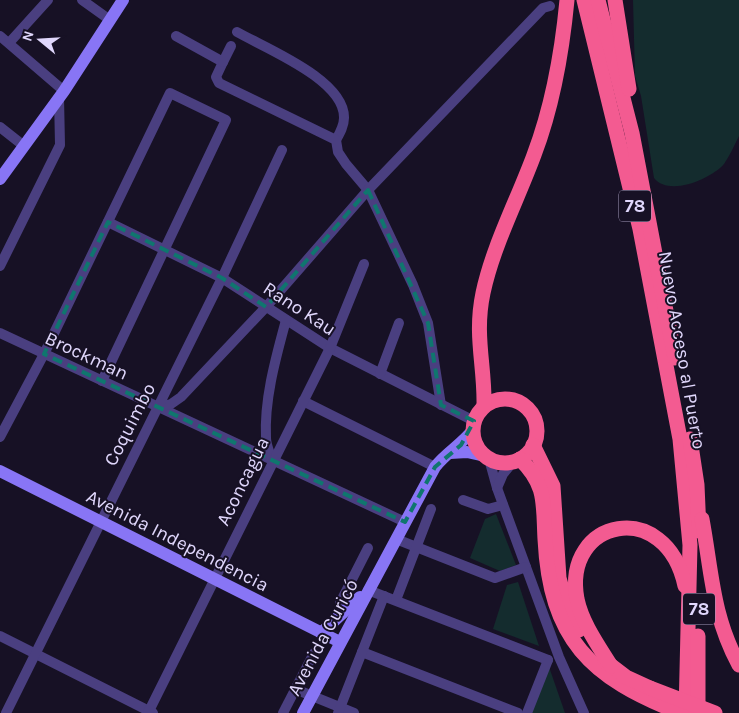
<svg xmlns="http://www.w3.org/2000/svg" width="739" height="713" viewBox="0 0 739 713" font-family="Karla,sans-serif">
	<rect width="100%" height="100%" fill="#171125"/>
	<g fill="#142c2e">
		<path d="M633,0h106v136c-5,10 -9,19 -15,28 -13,15 -55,33 -70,14l-13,-82 -6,-20z"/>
		<path d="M496,514l20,51 -16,6 -30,-13 15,-39z"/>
		<path d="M518,582l21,64 -46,-17 14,-44z"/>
		<path d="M548,664l17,49h-36z"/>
	</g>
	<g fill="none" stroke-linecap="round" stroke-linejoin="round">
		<g stroke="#4a3f80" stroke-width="10">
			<path d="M82,0l28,20"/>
			<path d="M237,32c30,17 108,48 107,86 0,8 -4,15 -8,22"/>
			<path d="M0,36l64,55"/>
			<path d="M176,36l47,26 -7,15 3,6 117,57 2,12 8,12 22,26 45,95 15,38 13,82"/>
			<path d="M9,43l39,-43"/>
			<path d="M223,62l8,-16"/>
			<path d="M0,127l24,19"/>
			<path d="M108,222l114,56 108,70 144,73"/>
			<path d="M0,266l60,-121 -1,-48"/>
			<path d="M0,333l405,189"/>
			<path d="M380,374l19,-51"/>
			<path d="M303,401l132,66"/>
			<path d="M158,407l13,-3 10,-7 85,-90 102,-117 175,-182 7,-2"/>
			<path d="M0,437l44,-83 126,-261 56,27 -124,261"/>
			<path d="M489,459l8,29 62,169 25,56"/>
			<path d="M272,460c-2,-7 -6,-15 -6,-22 -2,-39 10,-81 20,-118"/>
			<path d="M497,488l6,-14 10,-12"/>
			<path d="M463,500l25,9 15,-4"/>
			<path d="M396,539l99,39 31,-11"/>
			<path d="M368,590l180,70"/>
			<path d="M396,600l35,-91"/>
			<path d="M340,603l28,-55"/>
			<path d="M0,636l153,77"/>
			<path d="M362,652l156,61"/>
			<path d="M295,689l59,24"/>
			<path d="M6,713l216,-435 60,-128"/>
			<path d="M148,713l182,-365 34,-84"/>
			<path d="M283,713l31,-60"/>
			<path d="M338,713l46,-117"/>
			<path d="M527,713l21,-53"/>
		</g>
		<g stroke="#8875f5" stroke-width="12">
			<path d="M0,179l64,-88 59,-91"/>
			<path d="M450,453l17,-1 18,4"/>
			<path d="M0,471l340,171"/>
			<path d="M321,633l39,-36"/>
			<path d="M303,713l132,-246c11,-14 26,-22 38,-37"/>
		</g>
		<g stroke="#f35b91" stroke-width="15">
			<path d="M584,0l56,229 40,210 10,106 -4,168"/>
			<path d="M598,0l34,133 43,225"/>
			<path d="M615,0l14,89"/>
			<circle cx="505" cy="431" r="32"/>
			<path d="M484,406c1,-40 -10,-70 -1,-113 10,-47 34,-92 51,-138 19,-50 28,-102 33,-155"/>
			<path d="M690,439l7,46 2,46"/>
			<path d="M533,445l20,41 6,92 9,32 11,20"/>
			<path d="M520,459c27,26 23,45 25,80 5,100 45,139 136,174"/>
			<path d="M702,519c10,54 10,96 37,146"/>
			<path d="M605,661l21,16 24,11"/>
			<path d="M611,666c-13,-21 -29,-43 -34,-67 -15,-81 89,-102 108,-13"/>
			<path d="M698,713v-77"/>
		</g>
		<path stroke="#f35b91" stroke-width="15" d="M650,688l65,25"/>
	</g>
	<path fill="none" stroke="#0f766e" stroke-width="4" stroke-dasharray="10 6" stroke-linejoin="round" d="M368,190l60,133 13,82 33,16 -13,24 -26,22 -30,55 -361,-168 64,-132 114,56 44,29z"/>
	<g text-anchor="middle" stroke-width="4" stroke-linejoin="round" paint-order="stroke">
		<g fill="#171125" stroke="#a49cbc" stroke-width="1">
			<rect x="619" y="190.5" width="32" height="31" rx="4"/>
			<rect x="683" y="593.5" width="32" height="31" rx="4"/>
		</g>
		<g font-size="18" font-weight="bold" fill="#e0d7fc">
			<text x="635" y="212">78</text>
			<text x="699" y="615">78</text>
		</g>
		<g font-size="19" fill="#e0d7fc" stroke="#171125">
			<text transform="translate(300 308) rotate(33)" y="7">Rano Kau</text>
			<text transform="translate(683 350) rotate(80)" y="7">Nuevo Acceso al Puerto</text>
			<text transform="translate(87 355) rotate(25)" y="7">Brockman</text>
			<text transform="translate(129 424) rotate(-63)" y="7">Coquimbo</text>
			<text transform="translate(242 481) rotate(-64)" y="7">Aconcagua</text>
			<text transform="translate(178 540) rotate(27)" y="7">Avenida Independencia</text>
			<text transform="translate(322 637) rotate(-62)" y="7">Avenida Curicó</text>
		</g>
	</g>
	<g transform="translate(40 40) rotate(288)" stroke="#171125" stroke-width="4" paint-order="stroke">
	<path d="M0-4L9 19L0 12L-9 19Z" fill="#e0d7fc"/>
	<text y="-8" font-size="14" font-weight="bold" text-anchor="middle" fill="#e0d7fc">N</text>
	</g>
</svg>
